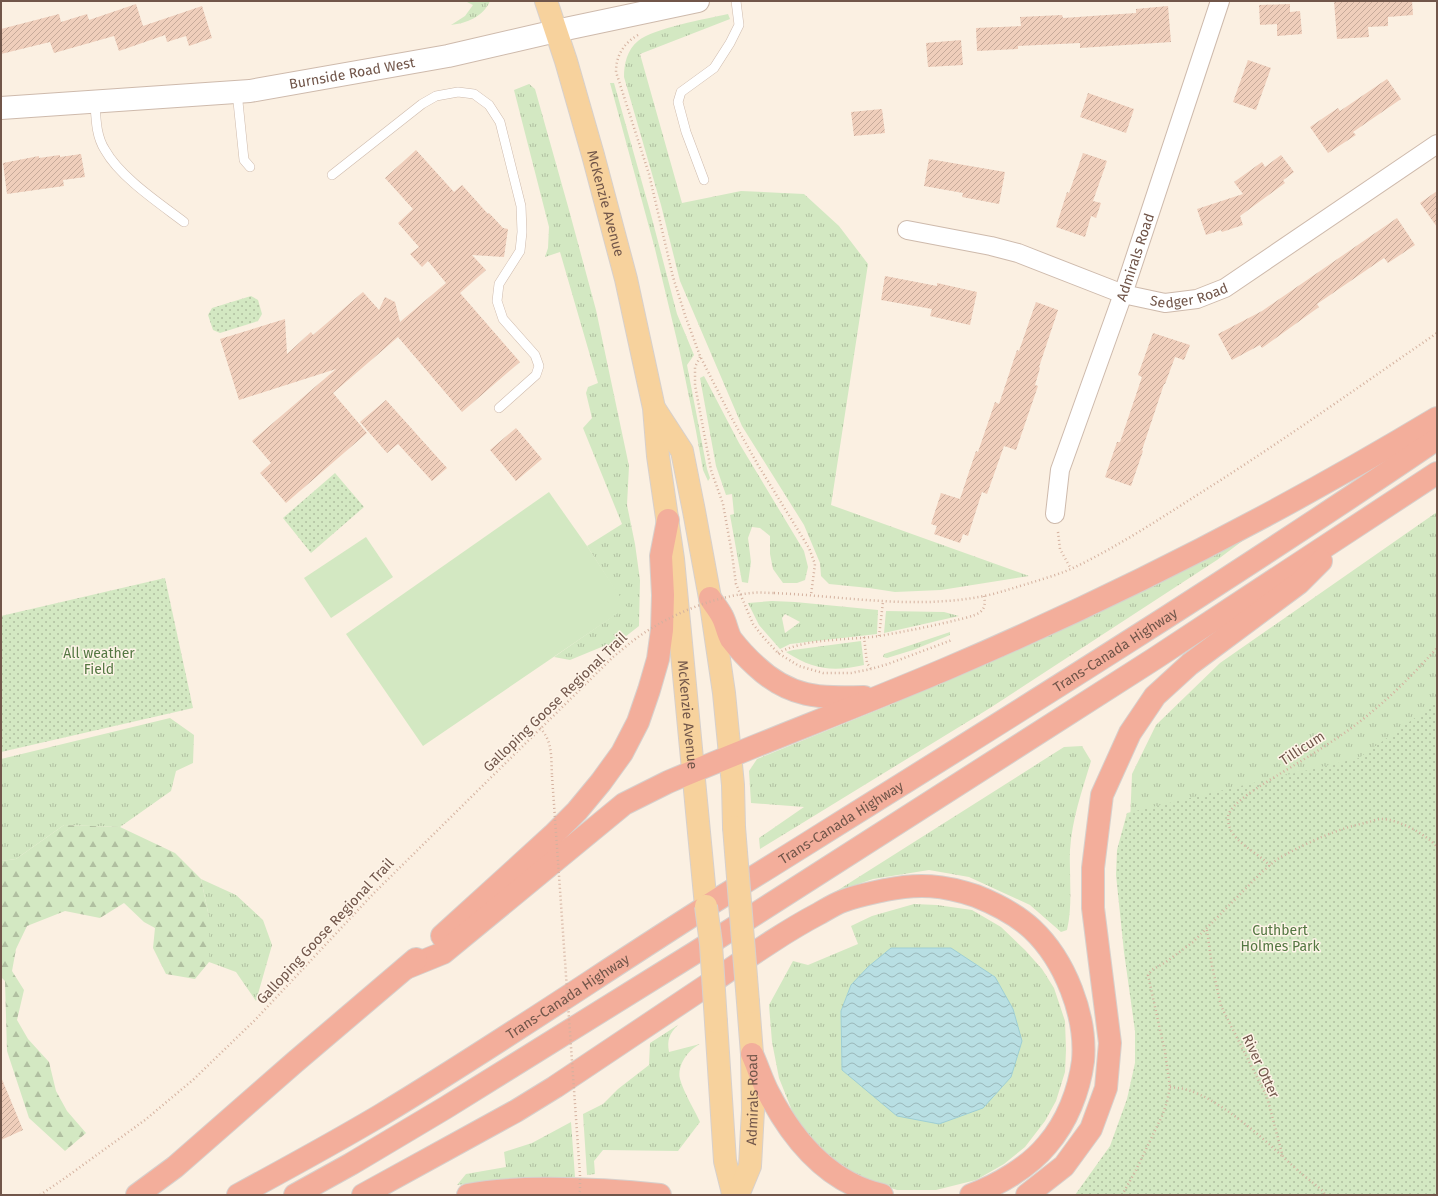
<svg xmlns="http://www.w3.org/2000/svg" width="1438" height="1196" viewBox="0 0 1438 1196" font-family="'Fira Sans',sans-serif">
	<defs>
		<pattern id="grass-tufts" width="24" height="20" patternUnits="userSpaceOnUse"><rect width="24" height="20" fill="#d3e8c2"/><path d="M3 7l-1-3M5 7V3M7 7l1-3M15 17l-1-3M17 17v-4M19 17l1-3" fill="none" stroke="#b0bfa0"/></pattern>
		<pattern id="forest-firs" width="22" height="20" patternUnits="userSpaceOnUse"><rect width="22" height="20" fill="#d3e8c2"/><path d="M5 1l3.5 6h-7zM16 11l3.5 6h-7z" fill="#b0bfa0"/></pattern>
		<pattern id="park-dots" width="8" height="8" patternUnits="userSpaceOnUse"><rect width="8" height="8" fill="#d3e8c2"/><path d="M2 2h.1M6 6h.1" fill="none" stroke="#b0bfa0" stroke-width="1.8" stroke-linecap="round"/></pattern>
		<pattern id="water-waves" width="16" height="10" patternUnits="userSpaceOnUse"><rect width="16" height="10" fill="#b8dfe3"/><path d="M0 5q4-4 8 0t8 0" fill="none" stroke="#9ab8ba"/></pattern>
		<pattern id="building-hatch" width="6" height="6" patternUnits="userSpaceOnUse"><rect width="6" height="6" fill="#efcebb"/><path d="M-1 1l2-2M0 6l6-6M5 7l2-2" fill="none" stroke="#c6aa9a"/></pattern>
	</defs>
	<rect width="100%" height="100%" fill="#fbf0e2"/>
	<g fill="url(#grass-tufts)" fill-rule="evenodd">
		<path d="M468,1h22c-7,16 -23,22 -39,24l14,-9 8,-11 -6,-3z"/>
		<path d="M728,14l2,5 -90,35 42,149 59,-12 63,3 35,32 29,38 -37,241 198,71 -88,14 -46,2 -26,-4 -40,-4 -8,-8 -1,-13 -16,-38 -62,-99 -62,-145 -19,-76 -37,-128c0,-13 3,-27 14,-36 16,-13 68,-22 90,-27z"/>
		<path d="M610,83h4l36,128 27,103 17,41 -7,10 20,104 3,9 -2,3 -5,-11 -7,-39 -16,-78 -25,-104z"/>
		<path d="M529,84l6,5 34,121 27,100 33,156 -2,39 8,39 5,36 -1,46 -32,25 -3,-5 -34,14 -16,-3 72,-50 -39,-61 35,-22 -39,-96 9,-10 -6,-25 2,-6 10,-4 -38,-131 -15,5 3,-9 1,-21 -35,-137z"/>
		<path d="M704,376l35,67 65,108 4,16 -3,13 -8,3h-14l-10,-14 -3,-15v-18l-10,-8 -8,-1 -4,11 3,24 -3,21 -6,-1 -12,-67 4,-1 -2,-20 -6,1 -10,-29 -16,-88z"/>
		<path d="M1437,512v240l-311,443 20,-37 -17,-311 3,-73 24,-49 64,-62z"/>
		<path d="M1245,539l-28,21 -227,148 -230,141 -1,-11 45,-31 -53,-4 -2,-32 8,-12 135,-55 117,-53z"/>
		<path d="M772,601l23,1 83,8 -1,24 -87,10 -10,5 -21,-24 -11,-22zM785,614l15,8 -15,11 -3,-15z"/>
		<path d="M886,611l58,1 15,4 -75,17z"/>
		<path d="M950,632v3l-37,15 -26,8 -4,-1 1,-3z"/>
		<path d="M861,641l3,24c-30,7 -51,5 -78,-13l7,-2z"/>
		<path d="M170,718l24,17 -1,28 -17,8 -5,20 -51,36 -56,-2 -48,34 -15,2v-102z"/>
		<path d="M1082,746l9,15c-9,30 -19,58 -21,89 -1,27 3,54 -3,80l-6,2 -31,-27 -61,-28 -40,-7 -56,9 -38,13 229,-145z"/>
		<path d="M201,879l35,16 27,25 9,25 -16,56 -20,-29 -27,-10v-45z"/>
		<path d="M914,904l23,1 35,5 29,17 24,23 17,19 12,19 11,33 1,29 -1,22 -9,29 -11,20 -20,26 -21,17 -28,16 -40,10h-39l-28,-9 -26,-11 -27,-23 -23,-34 -14,-35 -7,-36 -3,-37 24,-44 15,4 50,-21 -7,-18 21,-10zM851,985l-9,85 -1,-59z"/>
		<path d="M678,1025c-9,9 -11,15 -9,27l31,-8c-12,6 -23,21 -20,35 3,12 15,32 20,43l-22,29 -75,-1 -9,11 1,13 -8,1 -4,-61 20,-10 15,-15 31,-24 1,-22z"/>
		<path d="M571,1122l4,55 -69,2 -49,6 9,-11 40,-7 -2,-15 28,-9z"/>
	</g>
	<path fill="url(#forest-firs)" d="M64,825l56,2 55,26 26,26 8,38v45l-14,17 -29,-5 -13,-26 2,-20 -11,-6 -20,-19 -24,15 -35,-7 -38,15 -11,23 -4,22 12,19 -7,30 11,19 21,23 7,29 11,20 19,22 -21,18 -36,-33 -22,-67 -2,-70 -4,-4v-116l15,-2z"/>
	<g fill="url(#park-dots)">
		<path d="M251,296l7,4 4,14 -4,7 -38,12 -7,-3 -5,-15 4,-7z"/>
		<path d="M335,473l29,34 -53,46 -28,-35z"/>
		<path d="M165,578l28,130 -192,44v-136z"/>
		<path d="M1437,702v493h-362l35,-49 17,-47 8,-36v-32l-11,-79 -8,-77 1,-25 10,-37 232,-55z"/>
	</g>
	<g fill="#d3e8c2">
		<path d="M549,492l38,54 40,61 -204,139 -77,-112z"/>
		<path d="M366,537l27,40 -62,41 -27,-40z"/>
	</g>
	<path fill="url(#water-waves)" stroke="#9ecfd5" d="M891,948h60l44,29 18,32 9,32 -11,36 -28,31 -44,16 -42,-8 -55,-46 -1,-59 10,-26 17,-18z"/>
	<g fill="url(#building-hatch)">
		<path d="M1334,1h78l1,14 -25,2v9l-20,1 1,10 -32,2z"/>
		<path d="M136,4l7,22 59,-20 10,32 -23,8 -3,-10 -19,6 -2,-7 -46,16 -5,-15 -60,17 -4,-11 -49,12v-25l58,-15 2,8 26,-8 2,6z"/>
		<path d="M1290,4v8l10,-1 2,23 -25,2v-12l-17,1 -1,-20z"/>
		<path d="M1168,6l3,36 -91,6v-5l-62,3v3l-41,2 -1,-23 45,-2 -1,-9 42,-2 1,3 73,-5v-4z"/>
		<path d="M961,40l2,25 -35,2 -2,-24z"/>
		<path d="M1248,60l23,8 -15,42 -23,-8z"/>
		<path d="M1387,79l14,20 -48,33 3,3 -28,18 -18,-26 28,-19 2,3z"/>
		<path d="M1088,93l46,16 -8,24 -46,-16z"/>
		<path d="M882,109l3,24 -31,3 -3,-24z"/>
		<path d="M416,150l38,42 8,-7 26,29 1,-1 14,15 5,1 -4,28 -32,-2 14,15 -26,23 60,69 -58,50 -64,-75 -65,56 34,40 -81,70 -26,-30 11,-10 -19,-22 84,-72 -97,31 -19,-61 65,-20 2,35 24,-22 2,3 50,-43 16,18 6,-13 10,5 5,20 46,-39 -18,-22 -6,6 -12,-13 9,-7 -21,-24 15,-14 -28,-31z"/>
		<path d="M1083,153l24,8 -14,40 8,2 -5,15 -5,-2 -6,21 -29,-10 11,-35 2,1z"/>
		<path d="M81,154l4,23 -22,3 1,6 -57,8 -4,-31 36,-7v2l21,-3v2z"/>
		<path d="M1281,155l13,17 -12,9 1,-1 2,3 -45,33 3,9 -21,7 -1,-2 -15,5 -9,-26 46,-15 -9,-12 28,-20 3,5z"/>
		<path d="M929,159l76,13 -6,32 -37,-7 1,-4 -39,-7z"/>
		<path d="M1437,191v36l-17,-24z"/>
		<path d="M1397,218l18,27 -27,18 -4,-5 -67,46 2,3 -57,41 -2,-3 -28,15 -14,-26 44,-23z"/>
		<path d="M885,276l52,10v-3l40,9 -7,33 -40,-9 2,-7 -51,-9z"/>
		<path d="M1036,302l22,8 -19,57 1,1 -5,17 3,1 -22,64 -12,-4 -17,48 -5,-2 -14,44 -5,-2 -3,9 -26,-9 3,-8 -6,-2 10,-31 19,6 16,-48 2,1 17,-50 4,2 18,-54 2,1z"/>
		<path d="M1153,333l37,12 -6,15 -9,-3 -10,27h-1l-22,66 1,1 -12,35 -26,-9 12,-35h3l22,-65 -4,-2z"/>
		<path d="M386,400l61,68 -15,13 -34,-37 -11,9 -27,-31z"/>
		<path d="M516,428l26,31 -26,22 -26,-31z"/>
		<path d="M1,1077l22,53 -22,10z"/>
	</g>
	<g fill="none" stroke-linecap="round" stroke-linejoin="round">
		<defs>
			<g id="service">
				<path d="M237,92l7,68 6,7"/>
				<path d="M95,103c1,16 1,33 10,47 15,27 54,53 79,72"/>
				<path d="M332,175l90,-71 14,-8 22,-4 16,2 15,11 11,17 21,84 1,26 -2,19 -21,33 -2,17 6,18 32,36 4,11 -3,9 -37,33"/>
				<path d="M704,180l-18,-48 -8,-30 3,-10 33,-24 16,-25 9,-18 -3,-24"/>
			</g>
			<g id="minor">
				<path id="s1" d="M907,230l84,16 27,7 105,41 42,9 32,-4 28,-11 212,-144"/>
				<path id="s2" d="M1055,514l5,-44 63,-176 97,-293"/>
			</g>
			<g id="tertiary">
				<path id="s3" d="M1,108l249,-17 198,-35 108,-25 142,-30"/>
			</g>
			<g id="primary">
				<path id="s4" d="M546,1l20,60 27,94 33,124 28,129 4,48 15,103 33,347"/>
				<path d="M656,411l26,40 12,60 16,87 14,95 9,92 1,42"/>
				<path d="M716,1022l9,139 7,28 1,6"/>
				<path id="s5" d="M738,1195l12,-29 3,-56 -1,-56 -4,-52"/>
			</g>
			<g id="motorway">
				<path d="M710,598c4,6 9,12 12,18 4,7 5,16 9,23 7,9 16,19 25,27 34,32 63,32 108,31"/>
				<path d="M442,936l111,-101 24,-24 24,-29 21,-29 16,-31 11,-32 9,-31 4,-29 1,-35 -2,-39 7,-36"/>
				<path d="M406,968l37,-15 181,-149 44,-22c92,-39 186,-74 278,-113 169,-72 333,-156 491,-251"/>
				<path d="M752,1054c6,13 10,27 17,40 24,46 60,89 113,101"/>
				<path d="M137,1195l38,-28 120,-105 121,-103"/>
				<path id="s6" d="M238,1195c48,-26 96,-52 143,-80 116,-70 228,-147 342,-219 240,-150 480,-298 714,-457"/>
				<path d="M295,1195l56,-31 94,-56 251,-156 458,-293 283,-186"/>
				<path d="M363,1195l153,-84 39,-24c53,-35 105,-70 157,-105 35,-24 70,-49 108,-69 7,-4 15,-9 23,-12 13,-5 29,-8 42,-11 34,-7 58,-5 91,6 20,8 41,19 56,33 33,31 55,87 51,132 -4,30 -16,61 -36,84 -18,22 -49,40 -76,50"/>
				<path d="M468,1195c19,-4 38,-5 58,-6 45,-1 89,1 134,6"/>
				<path d="M1027,1195l37,-29 27,-37 15,-41 4,-45 -17,-135v-40l9,-73 28,-62 25,-37 35,-32 109,-81 22,-22"/>
			</g>
		</defs>
		<use href="#service" stroke="#cebaac" stroke-width="10"/>
		<use href="#minor" stroke="#cebaac" stroke-width="20"/>
		<use href="#tertiary" stroke="#cebaac" stroke-width="24"/>
		<use href="#primary" stroke="#d7d0cc" stroke-width="24"/>
		<use href="#motorway" stroke="#d7d0cc" stroke-width="24"/>
		<g stroke="#d4b19f" stroke-width="2.5" stroke-dasharray="1 3" stroke-linecap="butt">
			<path d="M638,35c-14,8 -22,20 -22,37l33,102 24,103 12,38 15,41 30,59 28,50 51,83 6,16 -4,31"/>
			<path d="M700,357l-5,10v18l16,85 12,34 9,50 4,30 17,40 11,14 14,15 21,13 24,7h28l20,-4 17,-5 64,-24"/>
			<path d="M1058,532l2,17 11,20"/>
			<path d="M774,593c70,3 140,17 210,3 15,-3 29,-8 43,-12 15,-5 31,-9 46,-16 42,-20 82,-46 121,-71 83,-52 163,-109 243,-164"/>
			<path d="M879,636l4,-34"/>
			<path d="M864,637l3,26 4,6"/>
			<path d="M778,653c31,-16 67,-12 101,-17 29,-5 58,-11 86,-18 14,-4 22,-6 19,-22"/>
			<path d="M540,728c13,13 11,31 12,48"/>
			<path d="M1270,866c-14,-16 -43,-25 -42,-49 1,-14 39,-35 50,-42 33,-20 67,-40 96,-65 23,-19 43,-40 63,-62"/>
			<path d="M1207,930l5,36 9,40 46,91 16,60 19,17 21,17 2,4"/>
			<path d="M1170,1087c6,1 12,1 18,3 30,9 72,45 95,67"/>
			<path d="M40,1195l25,-17 80,-58 49,-41 62,-60 117,-125 240,-237"/>
			<path d="M1122,1195l13,-23 27,-56 5,-14 3,-15 -5,-35 -17,-77 4,-5 14,-8 27,-20 69,-70c6,-5 12,-11 19,-15 27,-15 58,-29 88,-35 3,-1 8,-3 12,-3 17,0 45,15 56,28"/>
		</g>
		<use href="#service" stroke="#fff" stroke-width="9"/>
		<use href="#minor" stroke="#fff" stroke-width="18"/>
		<use href="#tertiary" stroke="#fff" stroke-width="22"/>
		<use href="#primary" stroke="#f7d29d" stroke-width="22"/>
		<use href="#motorway" stroke="#f3ae9b" stroke-width="22"/>
		<defs>
			<g id="primary-bridge">
				<path d="M734,827l14,175"/>
				<path d="M706,906l5,38 5,78"/>
			</g>
		</defs>
		<use href="#primary-bridge" stroke="#d7d0cc" stroke-width="24" stroke-linecap="butt"/>
		<g stroke="#d4b19f" stroke-width="2.5" stroke-dasharray="1 3" stroke-linecap="butt">
			<path d="M613,657c10,-8 20,-17 31,-24 30,-20 72,-37 108,-40 7,-1 14,0 22,0"/>
			<path d="M552,776l28,399v16l-2,4"/>
		</g>
		<use href="#primary-bridge" stroke="#f7d29d" stroke-width="22"/>
	</g>
	<g text-anchor="middle" stroke-width="3" stroke-linejoin="round" paint-order="stroke">
		<g font-size="14" fill="#71564a" stroke="#fef4e8">
			<text dy="5" stroke="none"><textPath href="#s3" startOffset="353">Burnside Road West</textPath></text>
			<text dy="5" stroke="none"><textPath href="#s4" startOffset="211">McKenzie Avenue</textPath></text>
			<text dy="5" stroke="none"><textPath href="#s2" startOffset="270">Admirals Road</textPath></text>
			<text dy="5" stroke="none"><textPath href="#s1" startOffset="294">Sedger Road</textPath></text>
			<text dy="5" stroke="none"><textPath href="#s6" startOffset="1033">Trans-Canada Highway</textPath></text>
			<text transform="translate(555 702) rotate(-44)" y="5">Galloping Goose Regional Trail</text>
			<text dy="5" stroke="none"><textPath href="#s4" startOffset="730">McKenzie Avenue</textPath></text>
			<text transform="translate(1302 748) rotate(-33)" y="5">Tillicum</text>
			<text dy="5" stroke="none"><textPath href="#s6" startOffset="709">Trans-Canada Highway</textPath></text>
			<text transform="translate(325 931) rotate(-47)" y="5">Galloping Goose Regional Trail</text>
			<text dy="5" stroke="none"><textPath href="#s6" startOffset="385">Trans-Canada Highway</textPath></text>
			<text transform="translate(1261 1066) rotate(65)" y="5">River Otter</text>
			<text dy="5" stroke="none"><textPath href="#s5" startOffset="98">Admirals Road</textPath></text>
		</g>
		<g font-size="14" fill="#547742" stroke="#fef4e8">
			<text x="99" y="658">All weather<tspan x="99" dy="16">Field</tspan></text>
			<text x="1280" y="935">Cuthbert<tspan x="1280" dy="16">Holmes Park</tspan></text>
		</g>
	</g>
	<rect width="1438" height="1196" fill="none" stroke="#71564a" stroke-width="4"/>
</svg>
